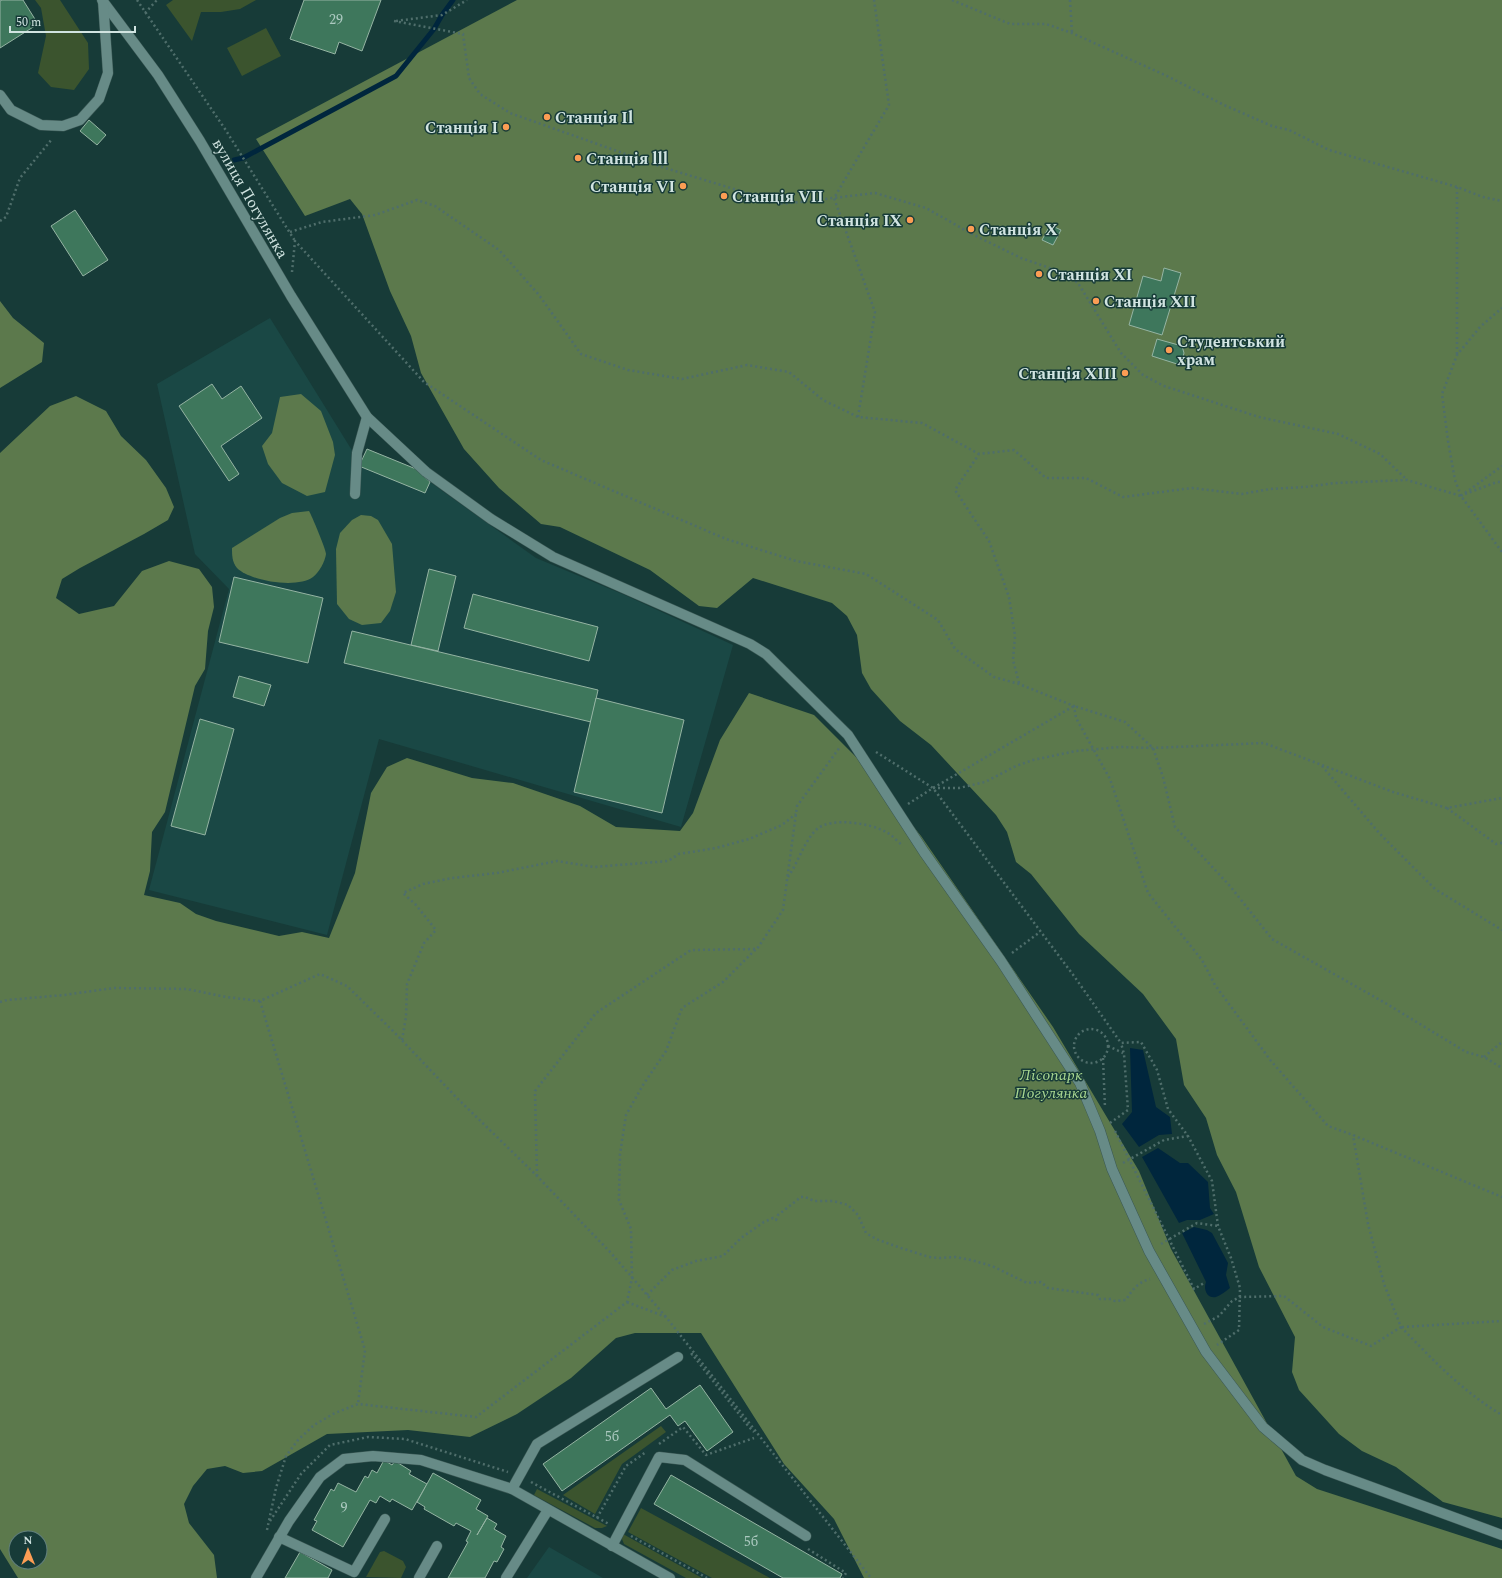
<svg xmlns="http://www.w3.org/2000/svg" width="1502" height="1578" viewBox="0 0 1502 1578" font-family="Spectral,serif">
	<rect width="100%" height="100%" fill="#173b38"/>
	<g fill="#1a4845">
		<path d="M270,318l83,134 10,6 4,-9 49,20 14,13 106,76 91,38 106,49 -52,182 -302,-88 -52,196 -178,-45 80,-301 -34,-35 -38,-170z"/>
		<path d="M549,1547l54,31h-76z"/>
	</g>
	<g fill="#3b542e">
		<path d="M35,0h25l28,43 1,26 -15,21 -23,-3 -13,-14 8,-37 -5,-28z"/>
		<path d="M173,0h83l-16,9 -19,3h-20l-9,29 -26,-36z"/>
		<path d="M266,28l15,28 -39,20 -15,-28z"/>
		<path d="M661,1426l5,6 -44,32 -27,50 -32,-19z"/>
		<path d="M537,1489l70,37 -5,2h-7l-61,-33z"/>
		<path d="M641,1508l129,70h-58l-84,-46z"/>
		<path d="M623,1534l79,44h-16l-62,-34 -2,-5z"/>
		<path d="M384,1551l19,10 3,6 -5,11 -35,-1 14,-25z"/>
	</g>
	<g fill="#5c794c" fill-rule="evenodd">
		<path d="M517,0h985v1518l-59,-16 -47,-35 -34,-16 -23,-17 -40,-44 -7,-18 3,-35 -36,-70 -23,-75 -19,-37 -11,-37 -22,-33 -8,-46 -33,-45 -64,-60 -48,-60 -15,-12 -9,-30 -11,-17 -65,-70 -31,-24 -29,-32 -9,-16 -5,-38 -10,-19 -15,-13 -79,-25 -36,30 -18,-2 -49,-36 -90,-43 -19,-3 -42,-36 -35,-39 -43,-76 -10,-37 -21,-45 -28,-77 -12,-15 -45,17 -49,-77z"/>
		<path d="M0,301l13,17 31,25 -2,19 -42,26z"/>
		<path d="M301,394l20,17 12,31 2,13 -10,37 -18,4 -25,-13 -14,-19 -6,-18 10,-13 8,-36z"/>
		<path d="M76,396l30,15 15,25 25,24 20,28 8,19 -6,13 -24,14 -64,34 -18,11 -6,19 23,16 35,-8 28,-35 27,-10 30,8 13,18 2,20 -6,24 -3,38 -10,17 -30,126 -13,20 -2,39 -6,24 36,8 16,11 20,7 63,15 23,-4 27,6 26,-65 16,-80 16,-26 20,-9 65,20 41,5 67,23 36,21 64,4 13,-18 27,-73 29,-47 65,22 53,53 54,68 132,191 86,144 32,78 125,227 21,13 185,60v29h-638l-30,-59 -50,-55 -83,-131h-66l-19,5 -45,40 -54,36 -47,23 -62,-7 -81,4 -65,37 -19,2 -18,-7 -18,3 -14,17 -9,18 5,19 25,32 3,23h-199l-18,-29v-1096l50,-47zM16,1538h24v24h-24z"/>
		<path d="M309,511c3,5 17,39 17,43 -1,8 -7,18 -13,23 -16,12 -63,4 -76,-9 -5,-6 -5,-13 -5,-20l48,-30 12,-5z"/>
		<path d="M361,515l10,1 7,4 14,24 4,48 -6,19 -9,12 -19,2 -13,-6 -12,-15 -1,-55 4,-16 12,-13z"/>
	</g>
	<g fill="#00263d">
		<path d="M1130,1048l13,2 13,57 14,10 2,17 -13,1 -20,12 -17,-23 10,-12z"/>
		<path d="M1158,1148l22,15h8l20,19 2,26 4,6 -14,6h-13l-8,3 -37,-66z"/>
		<path d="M1194,1227l13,3 5,3 16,30 -2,12 4,13c-4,3 -9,7 -14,9 -9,2 -13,-8 -10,-15l-24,-49z"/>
	</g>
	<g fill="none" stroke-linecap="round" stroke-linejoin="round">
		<path stroke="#00263d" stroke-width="5" d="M234,160l9,-2 153,-82 38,-47 8,-14 11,-15"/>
	</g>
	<g fill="#3e775c" stroke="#95b4a3">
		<path d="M2,0h21l15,24 -38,24v-47z"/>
		<path d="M304,0h77l-19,51 -23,-9 -4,12 -45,-15z"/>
		<path d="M89,120l17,15 -9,10 -17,-14z"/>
		<path d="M75,210l33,50 -25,16 -32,-50z"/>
		<path d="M1050,225l11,5 -8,15 -11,-5z"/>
		<path d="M1164,268l17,5 -19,62 -33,-10 14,-49 18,5z"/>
		<path d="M1157,339l25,7 2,7 -2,7 -5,4 -25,-8z"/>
		<path d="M212,384l10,15 19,-13 21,32 -41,28 18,28 -10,7 -50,-75z"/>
		<path d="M367,449l49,20 14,13 -5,11 -66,-27z"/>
		<path d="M429,569l27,7 -18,75 -27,-6z"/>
		<path d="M234,577l89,21 -15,65 -89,-21z"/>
		<path d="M473,594l125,33 -9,34 -125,-33z"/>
		<path d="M352,631l246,59 -7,32 -247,-59z"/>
		<path d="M239,676l32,9 -7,21 -31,-9z"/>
		<path d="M596,698l88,22 -22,93 -88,-21z"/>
		<path d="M200,719l34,10 -29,106 -34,-9z"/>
		<path d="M700,1385l33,47 -26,19 -22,-30 -7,5 -8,-11 -108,76 -19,-27 108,-76 15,21z"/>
		<path d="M384,1460l8,5 3,-4 16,10 -2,3 18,10 -15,26 -20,-11 -2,3 -10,-6 -4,7 -6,-3 -27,47 -31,-17 5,-9 -3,-1 17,-31 3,2 4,-8 18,9 9,-16 3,2 4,-8 5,3z"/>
		<path d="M433,1473l48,27 -5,9 12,7 -11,19 10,-17 10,6 -3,5 12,7 -5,11 3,2 -7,13 -3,-1 -9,17h-37l20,-36 -2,-1 5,-10 -15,-8 -2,3 -30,-17 1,-2 -8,-5z"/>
		<path d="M671,1475l171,99 -2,4h-57l-129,-74z"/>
		<path d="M300,1552l32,18 -4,8h-43z"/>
	</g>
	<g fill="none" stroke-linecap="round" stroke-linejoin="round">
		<defs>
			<g id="minor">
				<path d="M102,0l56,75 42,66 91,155 76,121 59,55 65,47 62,38 197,87 16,10 82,81 76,117 77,109 79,122 20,48 12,38 37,82 57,101 57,75 39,33 23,10 177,65"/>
				<path d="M0,95l11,15 30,15 22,1 17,-6 19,-21 9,-26 -5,-72"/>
				<path d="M355,494l2,-41 10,-36"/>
				<path d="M512,1489l25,-45 141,-87"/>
				<path d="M279,1537l75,35 31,-53"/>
				<path d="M612,1546l47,-89 26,3 121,76"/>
				<path d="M256,1578l33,-57 31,-44 24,-18 29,-3 48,4 91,29 158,89"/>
				<path d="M419,1578l18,-32"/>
				<path d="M506,1578l42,-68"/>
			</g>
		</defs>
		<use href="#minor" stroke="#3b5855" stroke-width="11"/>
		<g stroke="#4f6e6b" stroke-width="2.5" stroke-dasharray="2 3" stroke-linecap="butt">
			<path d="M137,0l88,129 70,112"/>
			<path d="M952,0l58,24h36l26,9 95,43 57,29 48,21 17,4 40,20 128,37 26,10 19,4"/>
			<path d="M1070,0l2,33"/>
			<path d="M145,13l12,-13"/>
			<path d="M394,21l69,13 6,44 11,16 30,19 152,54 121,37 92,-11 51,15 46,26 49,24 43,15 14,10 43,70 22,22 21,11 95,31 79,17 42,20 27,26"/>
			<path d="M396,21l46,-6 25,-15"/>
			<path d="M0,221l6,-4 14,-39 32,-39"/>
			<path d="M290,232l32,-10 53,-7 42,-15 18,6 64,44 40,45 42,59 47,16 54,9 65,-14 42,7 34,28 35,17 64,6 57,31"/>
			<path d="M292,272l3,-31 129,141 117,78 185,79 70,22 70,13 72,46 17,29 39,28 25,7 55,22 2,12 34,61 38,114 54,67 13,25 56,76 57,65 25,9 149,62"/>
			<path d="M1457,354v-167"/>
			<path d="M858,417l17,-105 -41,-114 55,-93 -15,-105"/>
			<path d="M1465,494l32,-12h5"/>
			<path d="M1461,496l-6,-16 -7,-39 -6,-47 15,-39 23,-28 22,-19"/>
			<path d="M1461,496l41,-30"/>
			<path d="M1019,683l-6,-23 2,-24 -6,-39 -20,-56 -34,-51 24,-36 35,-4 32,28h40l37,19 69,-9 50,6 28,-5 35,-2 30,-4 72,-3 54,16 41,56"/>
			<path d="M876,752l57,36 141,188 47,67 20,-1 16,28 11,39 20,27 24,45 6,45 13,32 9,30 -1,42 -22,15"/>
			<path d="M1322,766l58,68 55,55 67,41"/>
			<path d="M933,788h26l26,-6 31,-16 17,-6 43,-9 44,-4 33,1 111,-5 129,49 54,16 55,-10"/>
			<path d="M908,804l25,-16 141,-82 51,16 28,26 10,29 12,50 55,59 42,53 115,65 79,48 18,5 18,11"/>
			<path d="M1447,808l49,36 6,-1"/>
			<path d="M788,877c10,-14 16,-36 29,-48 14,-12 54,-6 69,3 6,3 11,9 16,13"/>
			<path d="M1012,953l28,-21"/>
			<path d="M260,1001l105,349 -7,54"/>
			<path d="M0,1002l7,-2 57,-5 50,-7 73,1 39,8 34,4 60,-27 27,12 48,47 61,64 81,79 74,77 55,64"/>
			<circle cx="1091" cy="1046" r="17"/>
			<path d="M402,1040l4,-23 1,-33 17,-41 12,-13 -20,-25 -13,-12 20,-9 29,-6 45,-5 60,-12 37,6 74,-6 11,-7 37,-6 33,-9 33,-14 14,-11"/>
			<path d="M1108,1046l15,7"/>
			<path d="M1484,1057l18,-15"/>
			<path d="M1103,1058l2,50"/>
			<path d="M1110,1123l18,-13 -4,-56 -3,-11"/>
			<path d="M1115,1131l79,158 10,-6"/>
			<path d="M1123,1163l41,-23 24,-4"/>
			<path d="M537,1176l-2,-85 61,-78 95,-63 66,-1 26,-39 14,-104 43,-59"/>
			<path d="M1161,1244l36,-21 21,3"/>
			<path d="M647,1295l25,-25 24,-9 27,-5 18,-18 23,-16 9,-4 3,2 2,-5 23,-18h4l9,4h19l15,4 10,10 8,18 10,6 22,8 31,10 11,1 15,-1 16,3 21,6 35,17 14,-1 7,6 50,7 2,4h11l4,2 11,-1c6,-10 12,-18 24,-21"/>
			<path d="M627,1302l39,15 205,261"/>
			<path d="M1204,1324l15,-8 13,-15 8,-4 44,-1 39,31 48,19 30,-19 -17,-43 -16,-60 -15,-89"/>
			<path d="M1401,1327c31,32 62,65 101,88"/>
			<path d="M1402,1327l100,-6"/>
			<path d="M691,1355l1,-1 57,73 5,5"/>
			<path d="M659,1444l24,-17 23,28 48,-17"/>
			<path d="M531,1482l78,42"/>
			<path d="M597,1518l29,-52 20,-14"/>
			<path d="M270,1521l31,-47 29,-29 38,-8 37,2 103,33"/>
			<path d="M267,1530l9,-42 10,-32 12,-16 16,-15 21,-12 23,-9 118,13 151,-115 5,-24 -1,-49 -12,-29 1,-46 6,-39 17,-30 23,-34 16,-43 41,-26 33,-33"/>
			<path d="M631,1536l76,42"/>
			<path d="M808,1549l38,24 -3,5"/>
		</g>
		<use href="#minor" stroke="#678b87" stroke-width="10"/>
	</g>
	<g fill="#fc9d54" stroke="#173b38" stroke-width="1.5">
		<circle cx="547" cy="117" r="4"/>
		<circle cx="506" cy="127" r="4"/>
		<circle cx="578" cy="158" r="4"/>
		<circle cx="683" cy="186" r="4"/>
		<circle cx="724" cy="196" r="4"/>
		<circle cx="910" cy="220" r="4"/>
		<circle cx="971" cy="229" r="4"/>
		<circle cx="1039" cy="274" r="4"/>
		<circle cx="1096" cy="301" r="4"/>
		<circle cx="1169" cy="350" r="4"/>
		<circle cx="1125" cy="373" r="4"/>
	</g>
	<g text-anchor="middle" stroke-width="3" stroke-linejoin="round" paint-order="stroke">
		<g font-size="14" fill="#acc9c0">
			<text x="336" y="24">29</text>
			<text x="612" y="1441">5б</text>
			<text x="344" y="1512">9</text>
			<text x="751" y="1546">5б</text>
		</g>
		<g font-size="16" font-weight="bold" fill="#d1e4e1" stroke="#173b38" text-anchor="start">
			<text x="555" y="123">Cтанція Il</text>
			<text x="498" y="133" text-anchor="end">Cтанція I</text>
			<text x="586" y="164">Cтанція lll</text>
			<text x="675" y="192" text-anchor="end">Станція VI</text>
			<text x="732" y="202">Станція VII</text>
			<text x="902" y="226" text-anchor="end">Cтанція IX</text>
			<text x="979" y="235">Cтанція X</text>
			<text x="1047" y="280">Cтанція XI</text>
			<text x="1104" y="307">Cтанція XII</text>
			<text x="1177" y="347">Студентський<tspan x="1177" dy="18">храм</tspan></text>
			<text x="1117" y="379" text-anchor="end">Cтанція XIII</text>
		</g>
		<g font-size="16" fill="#d1e4e1" stroke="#173b38">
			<text transform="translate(251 198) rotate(60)" y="6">вулиця Погулянка</text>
		</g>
		<g font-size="16" font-style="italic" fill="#a8d690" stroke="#173b38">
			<text x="1051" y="1080">Лісопарк<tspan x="1051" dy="18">Погулянка</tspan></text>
		</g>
	</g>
	<g transform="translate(28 1550) rotate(359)"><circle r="19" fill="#173b38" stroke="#617f7c"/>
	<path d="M0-3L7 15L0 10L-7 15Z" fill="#fc9d54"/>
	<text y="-6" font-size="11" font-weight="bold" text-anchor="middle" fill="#d1e4e1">N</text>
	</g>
	<path d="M10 26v6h125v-6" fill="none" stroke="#d1e4e1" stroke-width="2"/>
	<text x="16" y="26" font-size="12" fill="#d1e4e1" stroke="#173b38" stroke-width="3" paint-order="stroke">50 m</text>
</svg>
